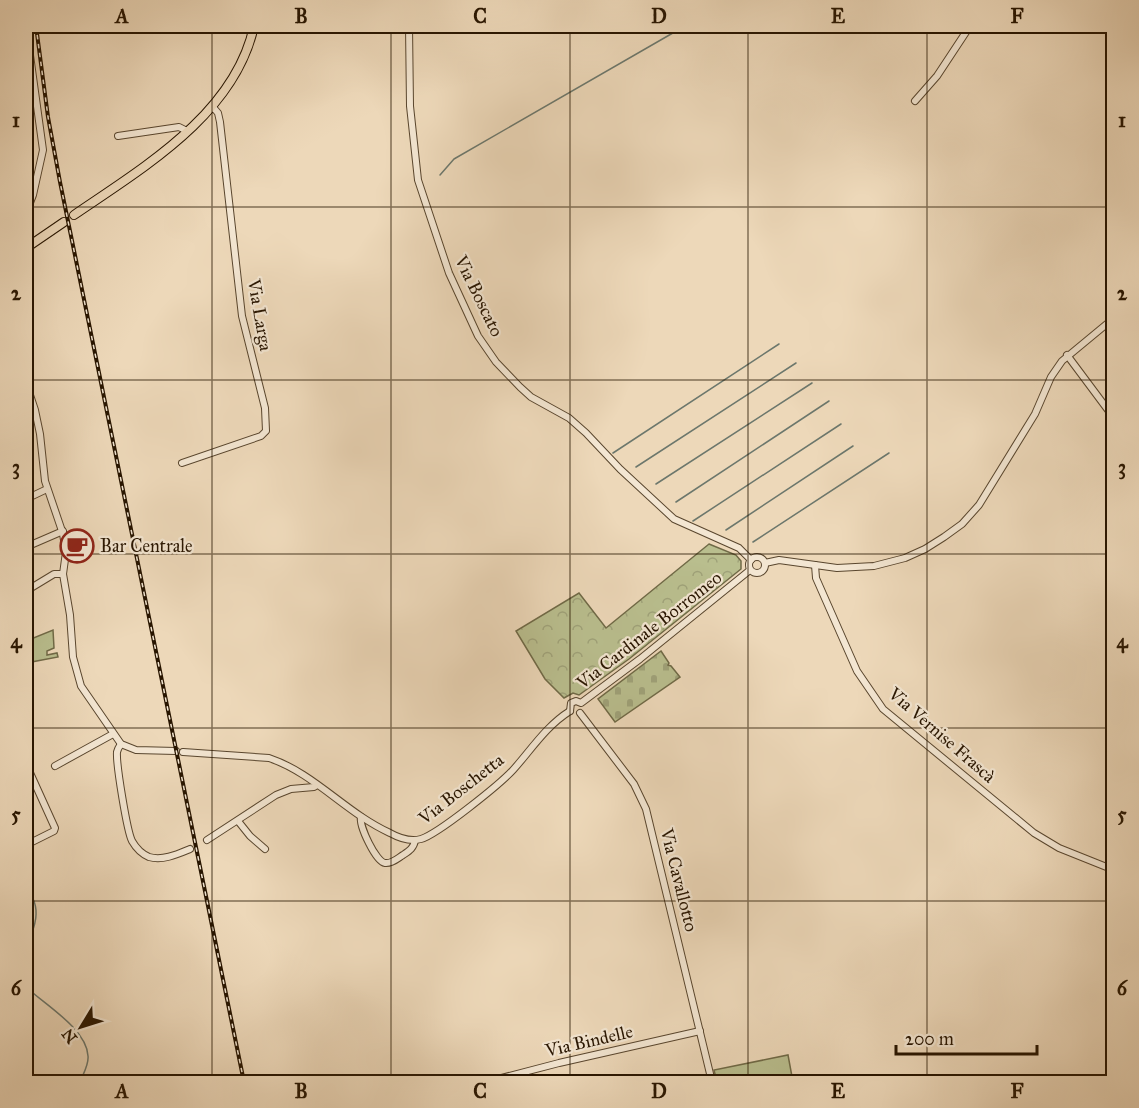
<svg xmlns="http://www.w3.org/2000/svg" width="1139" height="1108" viewBox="0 0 1139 1108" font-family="'IM FELL Great Primer',serif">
	<defs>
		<pattern id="forest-crowns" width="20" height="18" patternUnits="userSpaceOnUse" patternTransform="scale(1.5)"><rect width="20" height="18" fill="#b9be8e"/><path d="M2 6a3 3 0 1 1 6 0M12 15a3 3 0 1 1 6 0" fill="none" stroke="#9fa279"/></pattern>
		<pattern id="cemetery-stones" width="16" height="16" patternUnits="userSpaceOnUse" patternTransform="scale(1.5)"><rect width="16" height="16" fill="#b9be8e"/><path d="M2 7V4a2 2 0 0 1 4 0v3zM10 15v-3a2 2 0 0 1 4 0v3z" fill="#9fa279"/></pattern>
	</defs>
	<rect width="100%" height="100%" fill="#edd8b9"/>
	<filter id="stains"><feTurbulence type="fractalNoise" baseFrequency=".00333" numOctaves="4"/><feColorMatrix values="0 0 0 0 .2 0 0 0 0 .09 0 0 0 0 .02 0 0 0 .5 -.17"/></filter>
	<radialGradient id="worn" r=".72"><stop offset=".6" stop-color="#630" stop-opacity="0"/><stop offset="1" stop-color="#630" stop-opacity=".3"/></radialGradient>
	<g fill="#b9be8e" stroke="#706a47" stroke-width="1.5">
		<path d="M53,630l1,18 -7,3v4l10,-2 1,4 -32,6v-22z"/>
		<path d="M788,1055l5,27h-76l-3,-12z"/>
	</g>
	<path fill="url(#forest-crowns)" stroke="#706a47" stroke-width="1.5" d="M709,544l27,11 5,6v8l-112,90 -50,36 -6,-2 -9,5 -19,-19 -29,-48 63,-38 27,35z"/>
	<path fill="url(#cemetery-stones)" stroke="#706a47" stroke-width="1.5" d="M661,651l8,12 -1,2 3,1 9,11 -65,45 -17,-23z"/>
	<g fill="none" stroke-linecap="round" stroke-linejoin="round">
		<g stroke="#6c776c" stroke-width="1.5">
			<path d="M440,175l14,-16 231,-133"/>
			<path d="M613,453l166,-109"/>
			<path d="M636,467l160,-104"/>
			<path d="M656,484l156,-101"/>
			<path d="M676,502l153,-101"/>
			<path d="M693,521l148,-97"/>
			<path d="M726,530l127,-84"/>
			<path d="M753,542l136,-89"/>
			<path d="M26,890c18,16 8,40 0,58"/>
			<path d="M26,987c18,17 61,42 62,69 1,9 -5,18 -8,26"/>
		</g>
		<defs>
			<g id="minor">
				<path d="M26,26l17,124 -10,45 -7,18"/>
				<path d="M409,26l1,80 8,74 31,93 29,63 18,26 24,25 11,10 38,21 17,15 34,36 54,50 65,29 12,12"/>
				<path d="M915,101l22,-25 33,-50"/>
				<path d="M118,136l61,-9 8,4"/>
				<path d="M1067,355l47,63"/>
				<path d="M26,383l9,27 5,24 5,47 18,53 3,18 -3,22 7,41 3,42 8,29 40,58 15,6 40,1"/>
				<path d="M182,463l79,-27 5,-5 -1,-23 -23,-92 -22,-194 -2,-9 -6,-7"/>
				<path d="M26,499l21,-10"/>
				<path d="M26,547l37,-16"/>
				<circle cx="757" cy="565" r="8"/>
				<path d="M765,563l14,-3 58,8 37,-2 31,-8 20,-9 19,-12 18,-13 17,-19 56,-91 16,-37 11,-16 52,-43"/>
				<path d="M815,565l1,13 41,93 26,38 151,124 25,15 55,22"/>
				<path d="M26,591l28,-17h9"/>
				<path d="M570,711l1,-8 5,-2 5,2 59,-44 110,-89"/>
				<path d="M580,713l54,71 12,25 66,273"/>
				<path d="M121,744c-2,3 -3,4 -4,8 -1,12 10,79 15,89 4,7 10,13 17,16 14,4 29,-3 41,-8"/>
				<path d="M183,752l86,6c45,15 77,55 121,75 9,5 20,9 31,6 17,-5 78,-54 92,-69 18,-20 33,-44 57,-59"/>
				<path d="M26,764l29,64 -1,3 -28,14"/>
				<path d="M55,766l58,-32"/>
				<path d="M361,817c-2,9 15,45 24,46 7,1 13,-5 18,-8 6,-4 11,-7 12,-15"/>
				<path d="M238,821l12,15 15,13"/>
				<path d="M207,840l69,-45 15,-6 23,-2 3,-2"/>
				<path d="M486,1082l73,-19 141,-32"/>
			</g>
			<g id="major">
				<path d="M74,215c70,-48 161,-101 180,-189"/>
				<path d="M26,248l38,-26"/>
			</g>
		</defs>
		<use href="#minor" stroke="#59462e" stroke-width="8"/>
		<use href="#major" stroke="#281500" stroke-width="10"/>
		<use href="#minor" stroke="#f3e6d2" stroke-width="6"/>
		<use href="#major" stroke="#edd8b9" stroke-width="8"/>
		<defs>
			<path id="rail" d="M36,26l12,91 12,65 184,900"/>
		</defs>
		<use href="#rail" stroke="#281500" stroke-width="4"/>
		<use href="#rail" stroke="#f3e6d2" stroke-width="1.5" stroke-dasharray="4.5" stroke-linecap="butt"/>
	</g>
	<path fill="none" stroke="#281500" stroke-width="1.5" stroke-opacity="0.55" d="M212,26v1056M391,26v1056M570,26v1056M748,26v1056M927,26v1056M26,207h1088M26,380h1088M26,554h1088M26,728h1088M26,901h1088"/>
	<defs>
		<symbol id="cafe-ring" viewBox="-11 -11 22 22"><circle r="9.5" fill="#f3e6d2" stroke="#8f2418" stroke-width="1.5"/><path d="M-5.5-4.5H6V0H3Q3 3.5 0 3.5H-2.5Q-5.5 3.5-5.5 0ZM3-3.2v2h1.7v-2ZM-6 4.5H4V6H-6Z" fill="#8f2418"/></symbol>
	</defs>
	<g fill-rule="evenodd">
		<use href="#cafe-ring" x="58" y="527" width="38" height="38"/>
	</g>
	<g text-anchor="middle" stroke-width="4.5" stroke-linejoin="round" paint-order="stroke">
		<g font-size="18" fill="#281500" stroke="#f3e6d2">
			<text transform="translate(479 296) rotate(64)" y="6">Via Boscato</text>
			<text transform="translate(260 315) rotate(80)" y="6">Via Larga</text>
			<text transform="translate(649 630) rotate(-38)" y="6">Via Cardinale Borromeo</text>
			<text transform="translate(942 735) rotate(41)" y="6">Via Vernise Frascà</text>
			<text transform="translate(461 789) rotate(-38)" y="6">Via Boschetta</text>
			<text transform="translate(679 880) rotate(76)" y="6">Via Cavallotto</text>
			<text transform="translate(589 1041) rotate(-13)" y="6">Via Bindelle</text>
		</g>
		<g font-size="18" fill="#281500" stroke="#f3e6d2" text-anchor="start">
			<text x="100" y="552">Bar Centrale</text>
		</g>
	</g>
	<rect width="1139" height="1108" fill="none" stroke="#edd8b9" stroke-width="66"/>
	<g transform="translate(81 1027) rotate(232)" stroke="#f3e6d2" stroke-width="4.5" paint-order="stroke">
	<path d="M0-4.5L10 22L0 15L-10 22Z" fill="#281500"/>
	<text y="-9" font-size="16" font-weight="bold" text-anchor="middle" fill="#281500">N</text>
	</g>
	<path d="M896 1045v9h141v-9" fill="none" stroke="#281500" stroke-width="3"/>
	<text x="905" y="1045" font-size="18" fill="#281500" stroke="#f3e6d2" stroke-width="4.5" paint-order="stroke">200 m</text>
	<rect x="33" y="33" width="1073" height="1042" fill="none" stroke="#281500" stroke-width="2"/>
	<g font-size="20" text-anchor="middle" font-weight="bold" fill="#281500">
		<text x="122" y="23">A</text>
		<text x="301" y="23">B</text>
		<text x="480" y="23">C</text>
		<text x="659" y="23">D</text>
		<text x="838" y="23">E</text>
		<text x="1017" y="23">F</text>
		<text x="16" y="127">1</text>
		<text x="1122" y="127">1</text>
		<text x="16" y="300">2</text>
		<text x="1122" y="300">2</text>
		<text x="16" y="474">3</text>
		<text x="1122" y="474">3</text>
		<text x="16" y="648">4</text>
		<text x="1122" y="648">4</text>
		<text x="16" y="821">5</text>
		<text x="1122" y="821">5</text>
		<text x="16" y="995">6</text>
		<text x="1122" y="995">6</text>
		<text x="122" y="1098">A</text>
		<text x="301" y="1098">B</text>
		<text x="480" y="1098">C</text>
		<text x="659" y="1098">D</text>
		<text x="838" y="1098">E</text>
		<text x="1017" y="1098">F</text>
	</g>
	<rect width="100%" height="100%" filter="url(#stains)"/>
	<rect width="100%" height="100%" fill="url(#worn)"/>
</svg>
